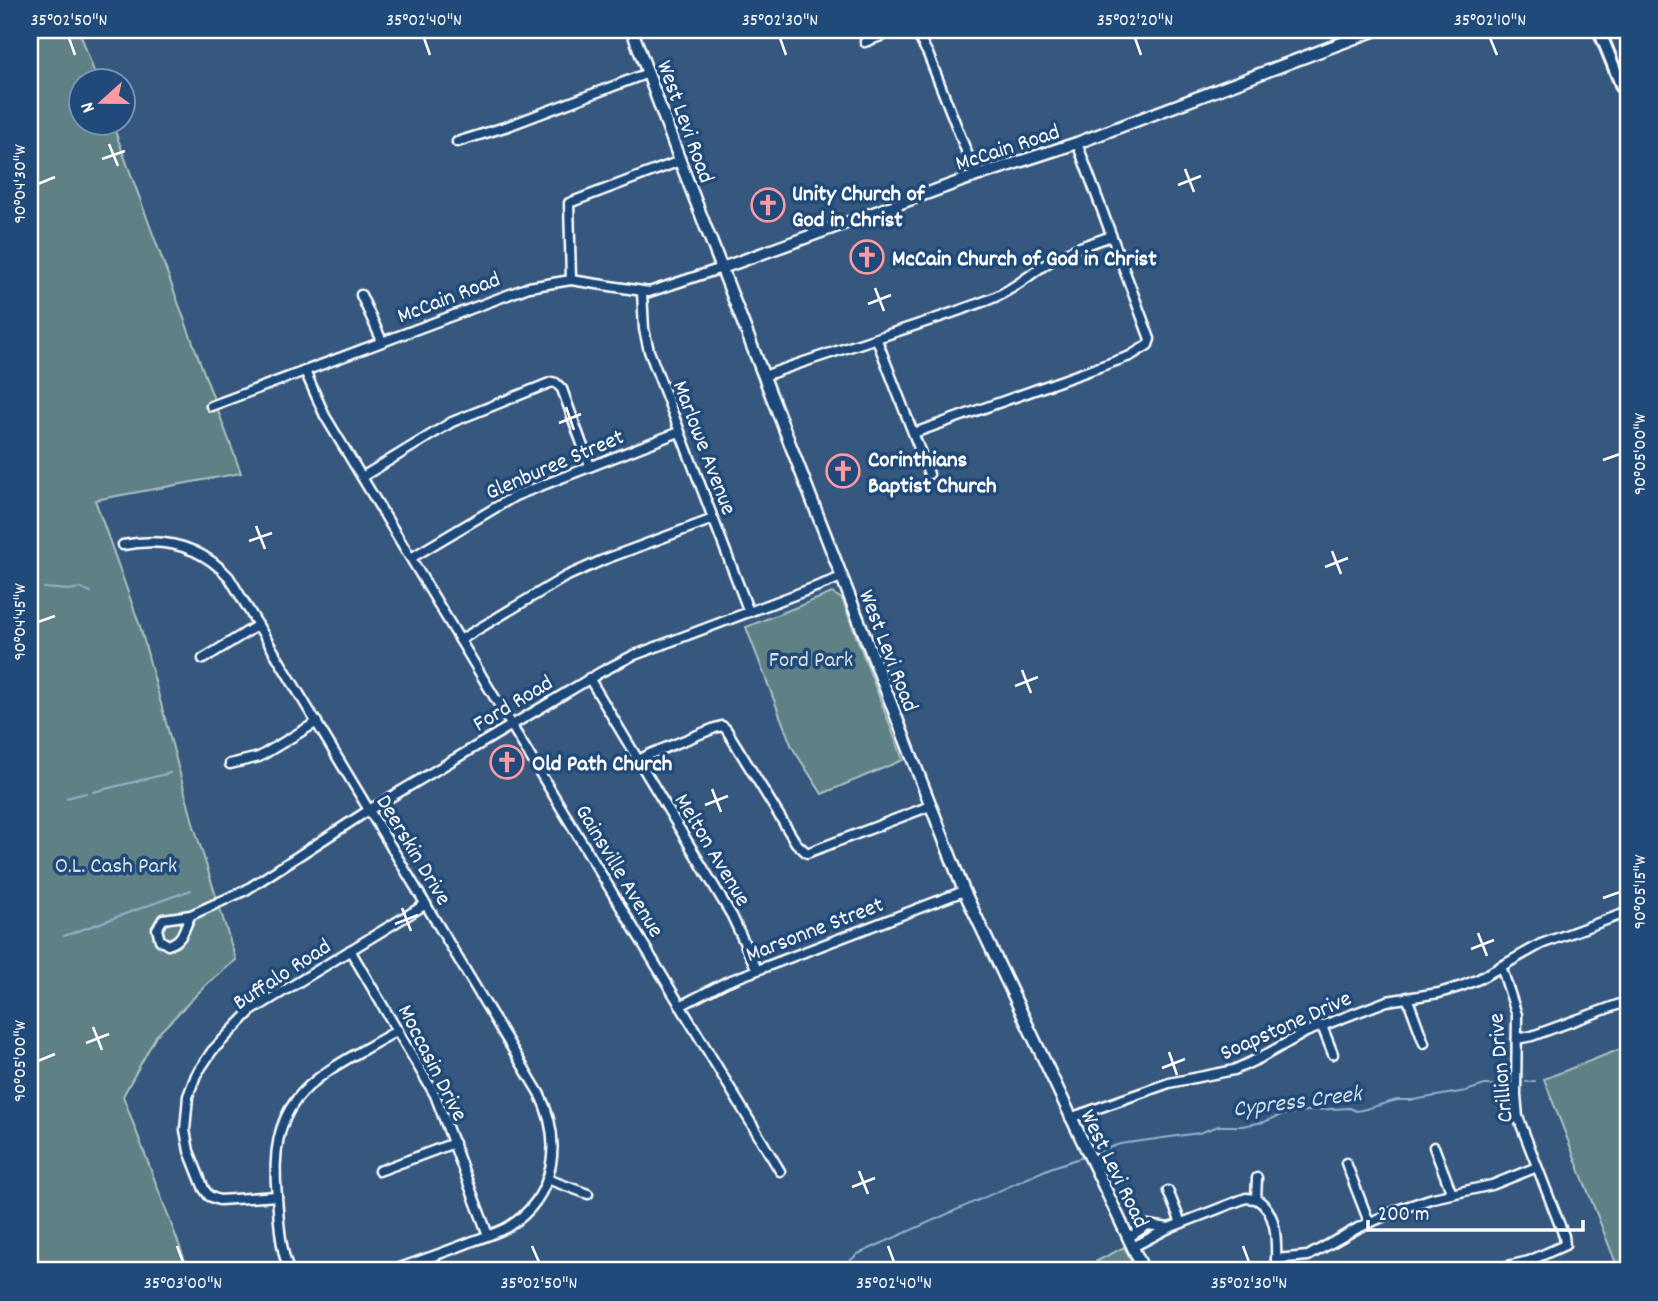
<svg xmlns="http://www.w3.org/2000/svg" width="1658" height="1301" viewBox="0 0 1658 1301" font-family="Dekko,sans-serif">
	<rect width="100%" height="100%" fill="#36587f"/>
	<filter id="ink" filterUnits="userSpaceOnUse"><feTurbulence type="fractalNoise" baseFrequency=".0143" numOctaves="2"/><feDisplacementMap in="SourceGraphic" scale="14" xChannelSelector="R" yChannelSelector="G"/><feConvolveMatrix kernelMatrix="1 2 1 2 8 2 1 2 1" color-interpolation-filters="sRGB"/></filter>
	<g filter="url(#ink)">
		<g fill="#5e8186" stroke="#aec0c2" stroke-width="2">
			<path d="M30,30h49l18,50h-17v42l32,1 129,350 -146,27 45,126 54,200 42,134 -28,23 -52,53 -33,60 66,175h-159z"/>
			<path d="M832,593l10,6 61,161 -81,34 -30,-47 -46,-120z"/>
			<path d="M1628,1046v225h-9l-75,-192z"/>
			<path d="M1124,1247l12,24h-58z"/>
		</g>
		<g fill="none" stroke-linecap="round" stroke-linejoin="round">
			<g stroke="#97afca" stroke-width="2">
				<path d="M1295,38v-8"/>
				<path d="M30,586l4,1"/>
				<path d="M44,588l25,2 11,-2 11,4"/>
				<path d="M93,792l77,-19"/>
				<path d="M66,798l20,-5"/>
				<path d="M64,936l127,-46"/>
				<path d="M1526,1082l9,-1"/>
				<path d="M1094,1153l26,-9 79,-11 20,-7h23l22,-4 17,-7 33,-5 36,-2 6,3 6,-1 35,-10h16l53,-9 19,-6h21"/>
				<path d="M838,1271l20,-17 192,-86 33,-11"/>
			</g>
			<defs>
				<g id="minor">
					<path d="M915,30l13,24 48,122"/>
					<path d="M865,42l32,-12"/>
					<path d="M457,142l51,-16 140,-53"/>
					<path d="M571,280l-2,-77 111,-42"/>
					<path d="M642,292l2,37 5,22 100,261"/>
					<path d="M361,295l21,46"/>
					<path d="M877,340l52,134"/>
					<path d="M305,371l20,45 455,755"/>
					<path d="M764,376c76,-28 154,-49 229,-78 24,-10 41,-28 63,-40 17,-10 37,-15 55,-22"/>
					<path d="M211,406l318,-119 42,-7 78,12 73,-24"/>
					<path d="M914,433l216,-77 18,-11 2,-6 -73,-196"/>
					<path d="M362,477l90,-55 100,-40 4,1 6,6 28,77"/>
					<path d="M123,545c41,-8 77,0 106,32l310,516c24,48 17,104 -31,134 -11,6 -24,10 -35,14 -27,11 -54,20 -82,30"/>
					<path d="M411,558l104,-62 164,-64"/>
					<path d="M460,640l105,-63 38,-17 110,-41"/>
					<path d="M203,659l55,-34"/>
					<path d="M589,678l143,238 25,54"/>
					<path d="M639,760l11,-6 65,-26 7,-2 4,3 70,114 11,10 123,-47"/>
					<path d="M230,764l29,-7 58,-35"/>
					<path d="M191,915c-8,13 -6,25 -23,30l-8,-5 -3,-11 6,-10 28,-4 55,-25 123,-80 232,-138 31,-16 210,-79"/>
					<path d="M350,950l85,145 53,140"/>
					<path d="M1407,997l17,46"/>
					<path d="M680,1006l46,-24 238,-91"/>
					<path d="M1322,1026l11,28"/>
					<path d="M1517,1039l15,-3 96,-35"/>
					<path d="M1070,1118l99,-35 65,-13 26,-12 46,-26 81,-31 52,-8 23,-7 17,-7 62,-35 87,-32"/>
					<path d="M1434,1147l18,47"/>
					<path d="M1346,1163l23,59"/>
					<path d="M379,1171l75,-28"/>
					<path d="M1257,1178l-1,21c24,13 20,49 20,72"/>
					<path d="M547,1179l41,15"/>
					<path d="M1168,1191l13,32"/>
					<path d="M277,1196l-58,4 -10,-4 -5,-7 -15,-38 -4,-21 3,-34 8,-21 16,-24 39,-40 175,-107"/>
					<path d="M1128,1238l20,-13 21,3"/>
					<path d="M1133,1247l36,-19 77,-30 10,1"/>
					<path d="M1276,1259l32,-3 50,-28 42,-19 33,-11 59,-13 45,-18"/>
					<path d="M289,1271c-9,-24 -10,-49 -12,-74 -11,-106 41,-120 121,-167"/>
					<path d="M1486,1271l43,-10 36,-16 -1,-9 -46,-119 -2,-22 1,-80 -16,-49"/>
				</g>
				<g id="tertiary">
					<path d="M632,30l48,131 284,730 180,380"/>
					<path d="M722,268l242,-88 113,-37 299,-113"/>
				</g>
				<path id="secondary" d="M1599,30l29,72"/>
			</defs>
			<use href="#minor" stroke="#fff" stroke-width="13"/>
			<use href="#tertiary" stroke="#fff" stroke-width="15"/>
			<use href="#secondary" stroke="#fff" stroke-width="16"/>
			<use href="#minor" stroke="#1f4a7a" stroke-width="8"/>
			<use href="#tertiary" stroke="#1f4a7a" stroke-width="10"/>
			<use href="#secondary" stroke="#1f4a7a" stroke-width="10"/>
		</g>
	</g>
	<path fill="none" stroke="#fff" stroke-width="2.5" d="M69,38l6,17M424,38l6,17M780,38l6,17M1135,38l6,17M1490,38l7,17M109,144l9,22M102,159l23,-8M1185,169l9,23M38,184l17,-7M1178,185l23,-9M875,288l9,23M868,304l23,-9M566,407l8,23M559,423l22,-9M1603,460l17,-6M256,526l9,23M249,541l23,-8M1332,551l9,23M1325,567l23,-9M38,622l17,-6M1022,670l9,23M1015,686l23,-9M712,789l9,23M705,805l23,-9M1603,898l17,-6M402,908l9,23M395,924l23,-9M1478,933l9,23M1471,949l23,-9M93,1027l9,23M86,1043l23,-9M1169,1052l8,23M38,1061l17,-7M1162,1068l23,-9M859,1171l9,23M852,1187l23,-9M177,1246l6,16M532,1246l7,16M888,1246l6,16M1243,1246l6,16"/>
	<defs>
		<symbol id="church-ring" viewBox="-11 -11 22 22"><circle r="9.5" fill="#1f4a7a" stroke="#ff9aa2" stroke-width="1.5"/><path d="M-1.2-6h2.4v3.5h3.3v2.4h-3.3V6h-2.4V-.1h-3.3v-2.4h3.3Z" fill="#ff9aa2"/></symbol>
	</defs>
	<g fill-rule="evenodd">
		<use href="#church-ring" x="749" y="186" width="38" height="38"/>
		<use href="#church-ring" x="848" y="238" width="38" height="38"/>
		<use href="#church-ring" x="824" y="452" width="38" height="38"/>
		<use href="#church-ring" x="488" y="743" width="38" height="38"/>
	</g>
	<g text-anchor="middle" stroke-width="7" stroke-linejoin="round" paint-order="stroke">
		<g font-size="23" fill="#fff" stroke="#1f4a7a">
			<text transform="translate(687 121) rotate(70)" y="8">West Levi Road</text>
			<text transform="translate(1007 146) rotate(-18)" y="8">McCain Road</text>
			<text transform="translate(448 296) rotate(-21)" y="8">McCain Road</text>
			<text transform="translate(706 447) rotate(69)" y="8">Marlowe Avenue</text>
			<text transform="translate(554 463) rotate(-23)" y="8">Glenburee Street</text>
			<text transform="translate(890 650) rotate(69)" y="8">West Levi Road</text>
			<text transform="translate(512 702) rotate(-31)" y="8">Ford Road</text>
			<text transform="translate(415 849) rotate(59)" y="8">Deerskin Drive</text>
			<text transform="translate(714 849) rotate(59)" y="8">Melton Avenue</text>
			<text transform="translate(621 870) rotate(59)" y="8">Gainsville Avenue</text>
			<text transform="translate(814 928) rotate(-21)" y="8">Marsonne Street</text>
			<text transform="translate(281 973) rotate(-33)" y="8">Buffalo Road</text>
			<text transform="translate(1285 1024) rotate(-24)" y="8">Soapstone Drive</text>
			<text transform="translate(434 1062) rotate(63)" y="8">Moccasin Drive</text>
			<text transform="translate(1499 1068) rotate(-95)" y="8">Crillion Drive</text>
			<text transform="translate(1116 1168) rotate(64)" y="8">West Levi Road</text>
		</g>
		<g font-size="23" font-weight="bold" fill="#fff" stroke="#1f4a7a" text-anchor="start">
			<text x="792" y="200">Unity Church of<tspan x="792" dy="26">God in Christ</tspan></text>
			<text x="892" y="265">McCain Church of God in Christ</text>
			<text x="868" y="466">Corinthians<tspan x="868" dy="26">Baptist Church</tspan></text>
			<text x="532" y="770">Old Path Church</text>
		</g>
		<g font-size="23" fill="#d7e0e1" stroke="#1f4a7a">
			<text x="811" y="666">Ford Park</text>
			<text x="116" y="872">O.L. Cash Park</text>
		</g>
		<g font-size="24" font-style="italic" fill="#d4dee9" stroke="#1f4a7a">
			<text transform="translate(1297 1100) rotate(-7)" y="8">Cypress Creek</text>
		</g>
	</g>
	<rect width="1658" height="1301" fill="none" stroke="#1f4a7a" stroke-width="77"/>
	<g transform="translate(102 102) rotate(249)"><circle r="33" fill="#1f4a7a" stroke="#7992af" stroke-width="2"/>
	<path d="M0-5L12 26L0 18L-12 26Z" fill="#ff9aa2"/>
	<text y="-10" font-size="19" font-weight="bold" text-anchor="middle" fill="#ffffff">N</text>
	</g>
	<path d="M1368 1220v10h215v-10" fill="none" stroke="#ffffff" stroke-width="3.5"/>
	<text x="1378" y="1220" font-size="21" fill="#ffffff" stroke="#1f4a7a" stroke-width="5" paint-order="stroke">200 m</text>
	<rect x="38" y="38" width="1582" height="1224" fill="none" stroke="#fff" stroke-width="2.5"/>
	<g font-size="18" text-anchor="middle" fill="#fff">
		<text x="69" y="25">35°02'50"N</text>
		<text x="424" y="25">35°02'40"N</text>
		<text x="780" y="25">35°02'30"N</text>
		<text x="1135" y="25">35°02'20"N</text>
		<text x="1490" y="25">35°02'10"N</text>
		<text transform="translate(19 184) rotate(-90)" y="6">90°04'30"W</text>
		<text transform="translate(1639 454) rotate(-90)" y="6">90°05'00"W</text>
		<text transform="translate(19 622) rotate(-90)" y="6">90°04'45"W</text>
		<text transform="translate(1639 892) rotate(-90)" y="6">90°05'15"W</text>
		<text transform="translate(19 1061) rotate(-90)" y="6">90°05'00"W</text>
		<text x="183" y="1288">35°03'00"N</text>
		<text x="539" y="1288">35°02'50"N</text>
		<text x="894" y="1288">35°02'40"N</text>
		<text x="1249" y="1288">35°02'30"N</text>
	</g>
</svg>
